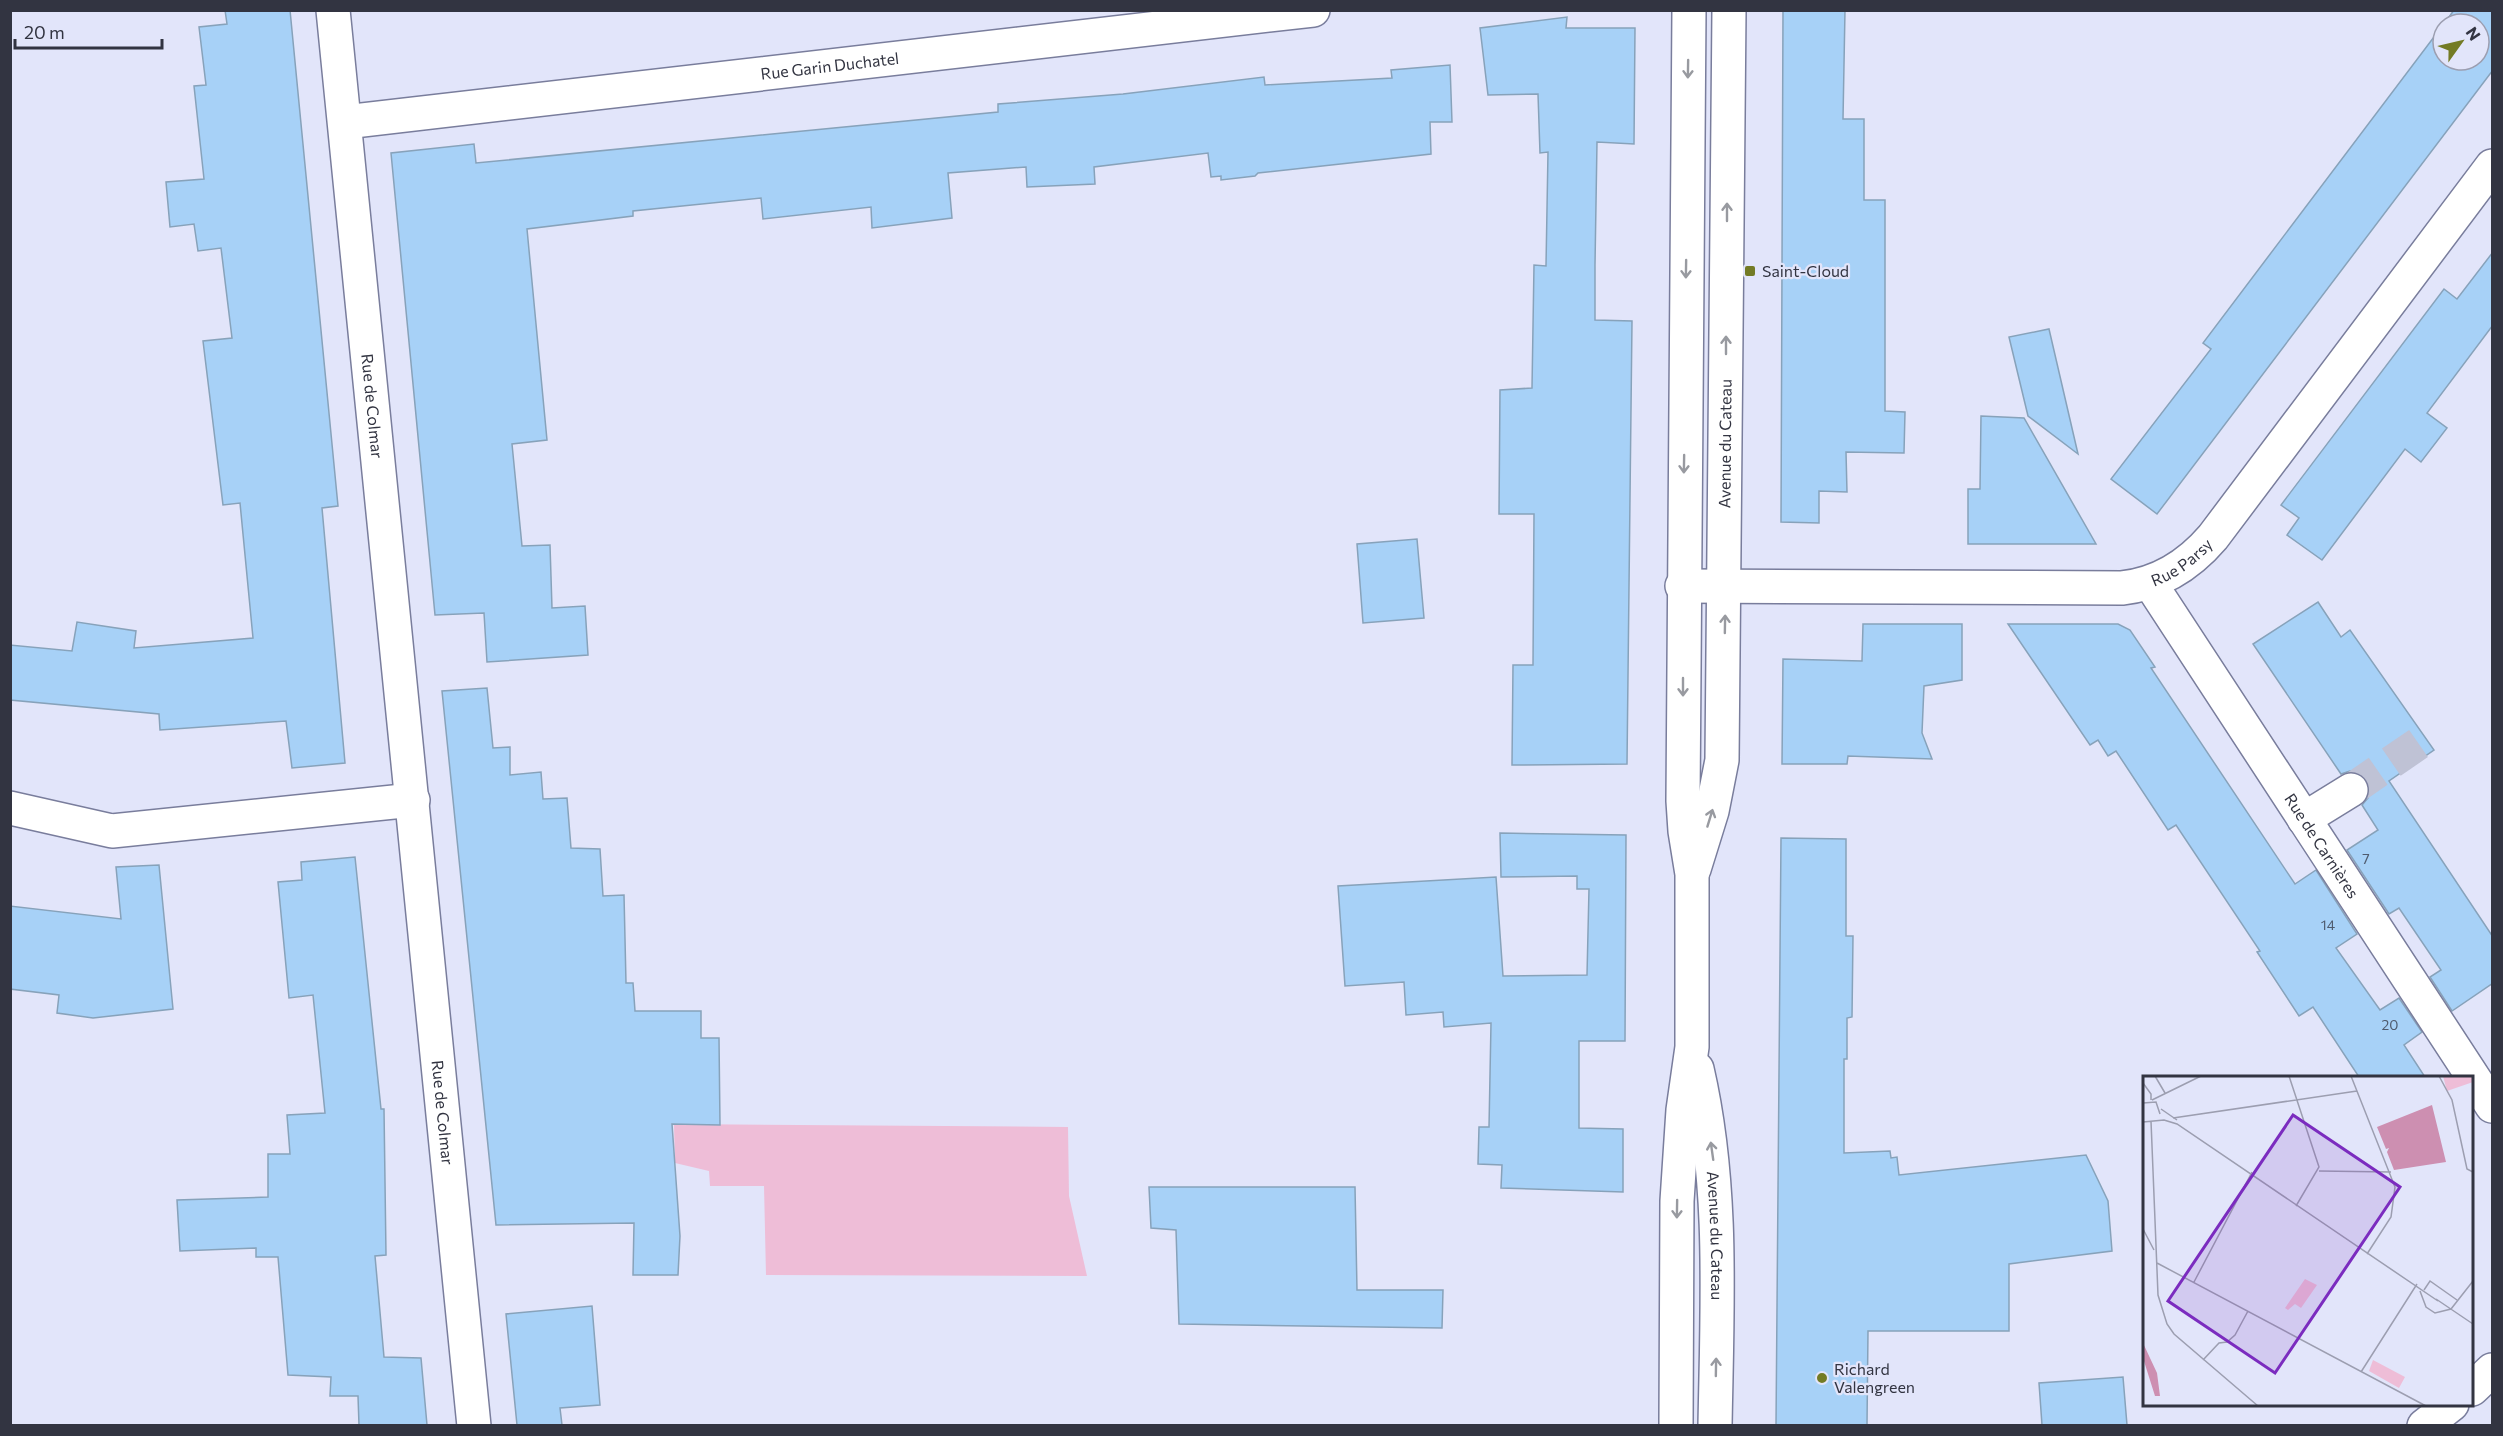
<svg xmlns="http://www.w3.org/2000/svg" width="2503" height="1436" viewBox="0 0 2503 1436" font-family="Commissioner,sans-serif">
	<rect width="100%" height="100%" fill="#e2e5fa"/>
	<path fill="#eebdd7" d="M674,1124l394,3 1,69 18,80 -321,-1 -2,-89h-54l-1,-15 -34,-8z"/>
	<g fill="#a7d1f7" stroke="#87a2ba" stroke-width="1.5">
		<path d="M225,10h65l48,496 -16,2 23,255 -53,5 -6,-47 -126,9 -1,-16 -149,-14v-55l62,6 5,-29 59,9 -2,17 119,-10 -13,-135 -17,2 -20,-164 29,-3 -11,-90 -23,3 -4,-27 -24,3 -4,-45 38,-3 -10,-93 12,-1 -7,-58 28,-3z"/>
		<path d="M1783,10h62l-2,109h21v81h21v211l20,1 -1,41 -58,-1 1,40 -28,-1v32l-38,-1z"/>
		<path d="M2454,10h39v60l-336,444 -46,-35 100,-130 -8,-6 240,-318v35h36v-36h-35z"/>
		<path d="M1567,17l-1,11h69l-1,116 -37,-2 -2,123v55l37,1 -5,443 -115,1 1,-100h20l1,-151h-35l1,-124 32,-2 2,-123 12,1 2,-114 -8,1 -2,-59 -50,1 -8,-67z"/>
		<path d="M1450,65l2,57h-22l1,32 -173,19 -3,3 -34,4v-4l-10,1 -3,-24 -114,14 1,17 -68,3 -1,-20 -78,6 4,45 -80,10 -1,-21 -108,12 -2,-21 -128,13v5l-106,13 20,211 -35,4 10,102 28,-1 2,63 33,-2 3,49 -101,7 -3,-49 -49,2 -44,-462 83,-9 2,19 522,-51v-8l125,-10 141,-17 1,8 127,-7 -1,-8z"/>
		<path d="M2493,252v73l-66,88 20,15 -26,34 -16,-13 -83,111 -35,-25 12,-17 -18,-13 163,-216 13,10z"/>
		<path d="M2049,329l29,125 -50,-38 -19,-79z"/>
		<path d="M1981,416l43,2 72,126h-128v-55h12z"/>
		<path d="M1417,539l7,79 -61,5 -6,-79z"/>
		<path d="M2318,602l23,35 9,-7 84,120 -45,31 104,156v46l-41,28 -22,-34 11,-7 -42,-62 -10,6 -42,-64 31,-20 -16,-25 6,-7 2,-8 -3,-9 -8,-8 -9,-2 -9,3 -88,-130z"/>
		<path d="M1863,624h99v56l-38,6 -2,47 10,26 -84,-3 -1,8h-65l1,-105 79,2z"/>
		<path d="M2008,624h110l12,6 25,37 -4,1 144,216 21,-14 41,64 -21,14 44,62 19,-12 23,34 -18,13 21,32h-66l-46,-70 -14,9 -42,-64 3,-1 -84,-126 -8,5 -52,-79 -8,5 -10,-16 -8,5z"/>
		<path d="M487,688l6,60 17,-1v28l31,-3 2,27 24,-1 4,50 29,1 3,47 21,-1 2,88h7l2,28h66v27h18l1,87 -48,-1 8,112 -2,39h-45l1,-52 -138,2 -54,-534z"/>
		<path d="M1500,833l126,2 -1,206h-46v87l44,1v63l-122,-4 1,-23 -24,-1 1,-37h10l2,-104 -47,4 -1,-15 -37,3 -2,-33 -59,4 -7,-100 158,-9 7,99 84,-1 2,-86h-12v-13l-76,1z"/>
		<path d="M1781,838l65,1v97h7l-1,81 -5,1v41h-3v94l46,-2 1,7 6,-1 2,18 187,-20 22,46 4,50 -103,13v67h-141l-1,94h-91z"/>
		<path d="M355,857l26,252h3l2,146 -11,1 9,101 37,1 6,67h-68l-1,-29h-28l1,-19 -43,-2 -10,-118h-22v-9l-76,3 -3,-51 91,-3v-43h22l-3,-39 38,-2 -12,-118 -24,3 -11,-116 24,-2 -1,-18z"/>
		<path d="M159,865l14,144 -80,9 -36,-5 2,-18 -49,-6v-83l111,13 -5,-52z"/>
		<path d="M1149,1187h206l2,103h86l-1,38 -263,-4 -3,-94 -25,-2z"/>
		<path d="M592,1306l8,99 -40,3 2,17h-45l-11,-111z"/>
		<path d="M2123,1377l4,48h-85l-3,-42z"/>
	</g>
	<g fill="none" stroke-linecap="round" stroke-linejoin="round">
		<path stroke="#bfc2d5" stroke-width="33" stroke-dasharray="33 16" stroke-linecap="butt" d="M2351,790l74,-51"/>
		<defs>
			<g id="minor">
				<path id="s1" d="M333,10l141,1416"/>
				<path id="s2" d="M345,122l968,-112"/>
				<path id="s3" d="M2150,583l342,523"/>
				<path id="s4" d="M1682,586l440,2c37,-4 67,-23 91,-51l279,-371"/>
				<path d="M10,808l102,23 301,-31"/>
				<path d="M2304,819l47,-29"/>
				<path d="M2472,1389l20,-19"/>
				<path d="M2424,1426l28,-22"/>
			</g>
			<g id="major">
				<path id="s5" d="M1694,869l18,-58 10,-51 7,-750"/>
				<path id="s6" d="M1697,1069c27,117 20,238 18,357"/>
				<path d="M1676,1426l1,-225 6,-91 9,-63v-173l-7,-43 -2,-30 6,-791"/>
			</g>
		</defs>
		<use href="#minor" stroke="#797d9c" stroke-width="36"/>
		<use href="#major" stroke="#797d9c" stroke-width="36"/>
		<use href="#minor" stroke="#fff" stroke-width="33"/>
		<use href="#major" stroke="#fff" stroke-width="33"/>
	</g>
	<defs><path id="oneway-shaft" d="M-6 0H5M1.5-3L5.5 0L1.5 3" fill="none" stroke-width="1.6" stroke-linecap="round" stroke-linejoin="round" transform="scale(1.5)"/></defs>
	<g stroke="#989aa0">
		<use href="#oneway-shaft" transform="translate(1688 69) rotate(91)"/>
		<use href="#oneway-shaft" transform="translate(1727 212) rotate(-90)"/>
		<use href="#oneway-shaft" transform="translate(1686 269) rotate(91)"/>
		<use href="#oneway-shaft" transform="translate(1726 345) rotate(-90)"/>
		<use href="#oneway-shaft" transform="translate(1684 464) rotate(91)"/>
		<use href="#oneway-shaft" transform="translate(1725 624) rotate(-89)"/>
		<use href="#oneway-shaft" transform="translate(1683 687) rotate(90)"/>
		<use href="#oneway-shaft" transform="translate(1710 818) rotate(-73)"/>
		<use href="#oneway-shaft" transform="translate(1712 1151) rotate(-98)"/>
		<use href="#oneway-shaft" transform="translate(1677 1209) rotate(91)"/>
		<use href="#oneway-shaft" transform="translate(1716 1367) rotate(-89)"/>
	</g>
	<g fill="#737b25" stroke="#e2e5fa" stroke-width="2">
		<rect x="1744" y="265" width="12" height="12" rx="3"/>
		<circle cx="1822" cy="1378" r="6"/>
	</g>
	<g text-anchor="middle" stroke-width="4.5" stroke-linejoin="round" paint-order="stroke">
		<g font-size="14" fill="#4f5b6e">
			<text x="2366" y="864">7</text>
			<text x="2328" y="930">14</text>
			<text x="2390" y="1030">20</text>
		</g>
		<g font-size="16" fill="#323441" stroke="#e2e5fa">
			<text dy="6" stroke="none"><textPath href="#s2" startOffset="488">Rue Garin Duchatel</textPath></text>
			<text dy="6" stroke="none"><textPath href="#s1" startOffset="398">Rue de Colmar</textPath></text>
			<text dy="6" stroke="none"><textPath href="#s5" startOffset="429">Avenue du Cateau</textPath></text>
			<text dy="6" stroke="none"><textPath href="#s4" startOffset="506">Rue Parsy</textPath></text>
			<text dy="6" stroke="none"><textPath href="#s3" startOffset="314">Rue de Carnières</textPath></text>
			<text dy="6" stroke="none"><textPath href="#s1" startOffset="1108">Rue de Colmar</textPath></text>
			<text dy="6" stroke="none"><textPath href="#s6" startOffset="168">Avenue du Cateau</textPath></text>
		</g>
		<g font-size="16" fill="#323441" stroke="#e2e5fa" text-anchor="start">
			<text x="1762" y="277">Saint-Cloud</text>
			<text x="1834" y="1375">Richard<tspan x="1834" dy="18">Valengreen</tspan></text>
		</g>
	</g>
	<g transform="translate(2143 1076)">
		<rect width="330" height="330" fill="#e2e5fa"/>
		<path d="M300,0h29l1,6 -26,9zM162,203l12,6 -16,23 -6,-4 -7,6 -3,-2zM230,284l32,17 -6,11 -30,-17z" fill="#eebdd7"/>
		<path d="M289,29l14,57 -52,8 -7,-18 2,-4 -3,1 -9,-22zM0,267l14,30 3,23h-5l-12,-38z" fill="#cd8fb1"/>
		<path fill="none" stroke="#9c9eb0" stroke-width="1.5" d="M12,0l10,17M146,0l30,91 -23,39M208,0l44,111 -4,30 -24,37M296,0l13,24 15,69 6,3M0,7l8,11v6M9,24l49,-24M0,27l13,-1 4,12M18,33l16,11M30,42l184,-27M8,45l7,174 9,29 7,10 84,72M0,46l21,-2 13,4 261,177M176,95l72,1M0,153l11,21M14,187l269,143M51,206l58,-110M281,214l6,-9 27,19M277,215l6,16 9,6 16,-4 22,-28M293,223l37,25M60,284l16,-17 8,-1 8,-7 13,-24M218,296l56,-88"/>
		<path fill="#7b2cbf" fill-opacity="0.15" stroke="#7b2cbf" stroke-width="3" d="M150,39l107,72 -125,186 -107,-72z"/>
		<rect width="330" height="330" fill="none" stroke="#323441" stroke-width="3"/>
	</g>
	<rect width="2503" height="1436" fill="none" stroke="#323441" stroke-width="24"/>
	<g transform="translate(2461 42) rotate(56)"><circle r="28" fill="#e2e5fa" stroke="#9c9eb0" stroke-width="1.5"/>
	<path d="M0-4.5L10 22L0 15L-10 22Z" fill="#737b25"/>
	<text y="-9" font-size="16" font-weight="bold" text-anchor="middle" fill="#323441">N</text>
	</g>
	<path d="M15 39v9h147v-9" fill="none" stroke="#323441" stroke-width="3"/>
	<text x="24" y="39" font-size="18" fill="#323441" stroke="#e2e5fa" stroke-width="4.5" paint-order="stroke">20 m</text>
</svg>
